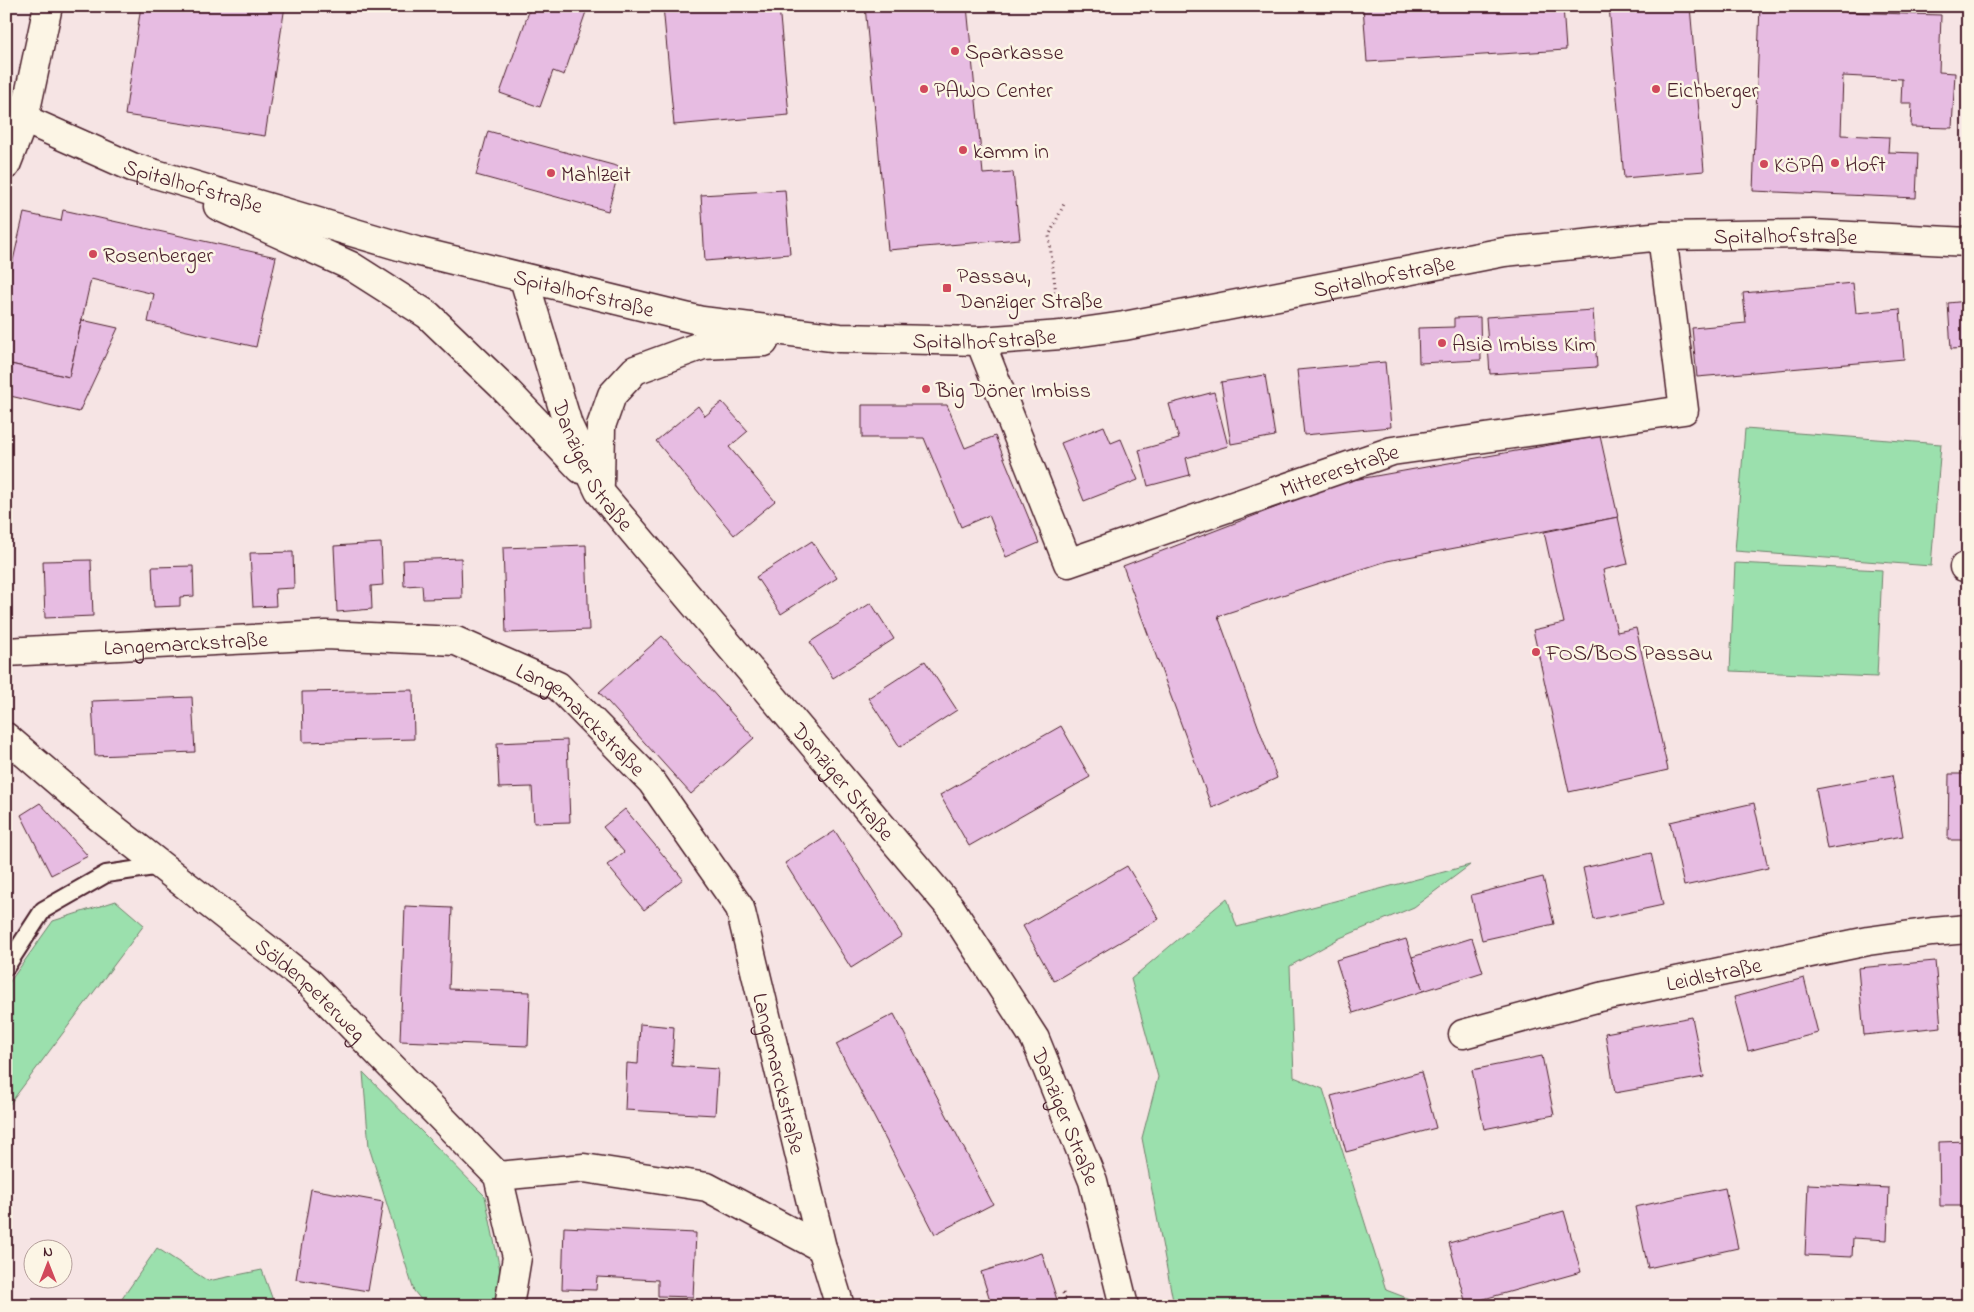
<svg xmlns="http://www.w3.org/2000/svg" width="1974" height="1312" viewBox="0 0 1974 1312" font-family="'Indie Flower',sans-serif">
	<rect width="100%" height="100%" fill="#f6e4e4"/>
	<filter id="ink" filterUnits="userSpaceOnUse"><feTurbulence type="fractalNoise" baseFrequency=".02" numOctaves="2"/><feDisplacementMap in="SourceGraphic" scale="10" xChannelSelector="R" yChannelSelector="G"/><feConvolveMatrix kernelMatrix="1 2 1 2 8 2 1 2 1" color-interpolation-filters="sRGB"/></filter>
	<g filter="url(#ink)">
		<g fill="#9be0ad" stroke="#72806c">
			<path d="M1745,429l196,15 -10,122 -196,-15z"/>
			<path d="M1735,563l147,7 -5,107 -147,-6z"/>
			<path d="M1470,865l-56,42 -74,31 -50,28 4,111 29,12 63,201 42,16h-254l-32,-168 16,-61 -27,-98 96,-81 10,29z"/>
			<path d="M116,901l28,24 -138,184v-122l47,-66z"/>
			<path d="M363,1072l122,124 15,74 -5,36h-69l-12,-15 -45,-144z"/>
			<path d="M157,1248l51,33 54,-11 13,36h-158z"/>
		</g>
		<g fill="#e7bce2" stroke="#4a1f2b">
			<path d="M141,6h144l-20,130 -140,-21z"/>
			<path d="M531,6h57l-24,69 -11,-4 -13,36 -40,-14z"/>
			<path d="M663,6h116l10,109 -115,10z"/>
			<path d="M865,6h102l16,168 30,-2 7,67 -132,11z"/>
			<path d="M1363,6h200l3,44 -199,12z"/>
			<path d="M1609,6h81l14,165 -80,7z"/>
			<path d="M1760,6h85v6l96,3 -2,57 16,1 -3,55 -41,-1 1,-24h-11l1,-24 -59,-3 -2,59 48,2 -1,15 30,1 -2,45 -163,-7z"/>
			<path d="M488,131l132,36 -12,44 -132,-36z"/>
			<path d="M785,190l5,64 -85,7 -4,-66z"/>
			<path d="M63,210l213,47 -20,90 -108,-25 6,-28 -63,-15 -22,98 -63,-14v-72l18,-78 37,8z"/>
			<path d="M1853,283l3,30 44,-4 4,50 -207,18 -5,-49 54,-5 -3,-30z"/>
			<path d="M1968,301v47l-17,1 -3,-46z"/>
			<path d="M1593,310l4,57 -107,7 -4,-57z"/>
			<path d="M1480,317l1,43 -62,3 -1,-35 36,-1v-9z"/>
			<path d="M82,320l36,8 -39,84 -73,-17v-32l63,14z"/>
			<path d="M1385,362l6,65 -87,8 -7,-65z"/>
			<path d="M1265,375l10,61 -44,8 -10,-62z"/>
			<path d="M1214,392l14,54 -42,12 4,17 -42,11 -9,-36 40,-11 -10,-35z"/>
			<path d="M722,402l26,29 -19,16 46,54 -41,34 -78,-94 42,-35 7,10z"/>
			<path d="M862,405h85l18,43 30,-12 44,107 -33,14 -17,-42 -28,12 -37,-89h-62z"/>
			<path d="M1104,426l7,17 10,-4 17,41 -54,21 -23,-58z"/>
			<path d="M1600,436l18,81 -231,44 -169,55 59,162 -65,30 -89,-242 219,-84z"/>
			<path d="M1965,437l3,1v31h-6z"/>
			<path d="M1618,517l10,47 -25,6 14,62 19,-4 32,142 -99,22 -36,-162 31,-7 -20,-91z"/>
			<path d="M812,541l25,37 -56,36 -25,-37z"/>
			<path d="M381,543l2,42 -12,1 1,23 -35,3 -3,-66z"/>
			<path d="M586,545l3,85 -83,3 -3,-85z"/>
			<path d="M293,552l1,36 -19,1 1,17 -23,1 -3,-54z"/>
			<path d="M461,558l1,40 -39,1 -1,-14 -18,1 -1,-26z"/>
			<path d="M91,560l2,56 -48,2 -2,-57z"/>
			<path d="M193,566l1,30 -14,1v9l-26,1 -2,-40z"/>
			<path d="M871,603l23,36 -61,39 -23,-36z"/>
			<path d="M662,636l92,102 -63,56 -92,-102z"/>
			<path d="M925,661l32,49 -57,37 -32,-49z"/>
			<path d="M413,690l1,49 -111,3 -1,-50z"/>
			<path d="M192,697l3,55 -100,4 -3,-55z"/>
			<path d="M1061,726l29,51 -121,69 -29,-51z"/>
			<path d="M567,740l3,82 -36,1 -2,-36 -33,1 -2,-45z"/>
			<path d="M1949,774h19v66h-20z"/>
			<path d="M1892,775l11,61 -76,13 -11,-60z"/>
			<path d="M40,803l48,53 -37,19 -30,-60z"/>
			<path d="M1754,803l14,65 -84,18 -14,-64z"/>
			<path d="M625,809l58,70 -39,31 -37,-45 17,-13 -21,-25z"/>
			<path d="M835,831l67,105 -51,32 -66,-105z"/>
			<path d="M1651,853l12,52 -69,15 -11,-52z"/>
			<path d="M1127,866l32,53 -105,62 -31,-55z"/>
			<path d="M1543,877l11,47 -72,16 -11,-45z"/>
			<path d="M405,906l47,2 -3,81 81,3 -2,54 -128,-5z"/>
			<path d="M1472,938l11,34 -60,19 -11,-34z"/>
			<path d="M1406,939l17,52 -70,22 -17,-53z"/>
			<path d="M1935,961l6,66 -77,8 -6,-67z"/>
			<path d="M1804,978l14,55 -70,18 -14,-54z"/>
			<path d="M894,1014l99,190 -58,30 -99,-190z"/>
			<path d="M1692,1017l12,60 -89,16 -10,-60z"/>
			<path d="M640,1024l34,3 -2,39 46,3 -3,46 -90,-5 2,-47 11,1z"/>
			<path d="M1542,1056l12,59 -70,14 -12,-59z"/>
			<path d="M1421,1072l15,56 -90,24 -15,-56z"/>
			<path d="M1968,1141v65h-28l-1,-64z"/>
			<path d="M1808,1184l81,4 -2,52 -34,-2 -1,19 -47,-2z"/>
			<path d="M1725,1188l13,60 -90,20 -13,-61z"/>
			<path d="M311,1189l72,13 -15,89 -72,-12z"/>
			<path d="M1564,1211l17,61 -115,32 -17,-61z"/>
			<path d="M564,1227l132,6 -3,64 -35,-1v-16l-61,-3 -1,13 -34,-1z"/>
			<path d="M1042,1253l17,53h-67l-11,-34z"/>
		</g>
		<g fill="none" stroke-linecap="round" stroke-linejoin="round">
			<defs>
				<path id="service" d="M6,967l37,-57 63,-36 55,-8"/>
				<g id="minor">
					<path d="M6,165l18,-46"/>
					<path id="s1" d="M980,341l88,222 324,-112 292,-41 -22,-174"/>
					<path d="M1964,567l4,1"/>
					<path id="s2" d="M6,652l320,-17 130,6 102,45 94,96 88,126 82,340 18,58"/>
					<path id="s3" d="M6,737l93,80 209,164 190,195 19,81 -8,49"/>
					<path id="s4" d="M1463,1034l137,-37 268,-56 64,-9 36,-3"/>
					<path d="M498,1176l86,-8 123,19 115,61"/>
				</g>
				<g id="tertiary">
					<path id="s5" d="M6,107l18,12 108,48 284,84 286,70 138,17 140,3 81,-6 63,-9 380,-74 158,-16 150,-2 156,8"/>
					<path d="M24,119l24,-113"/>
					<path d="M218,206l133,60 77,49 74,71 79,83"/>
					<path id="s6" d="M524,279l44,146 31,66 351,416 85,132 58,142 31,125"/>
					<path d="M600,484l1,-58 11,-31 23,-25 68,-25 61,-3"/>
				</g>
			</defs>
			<use href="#service" stroke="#4a1f2b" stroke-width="20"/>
			<use href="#minor" stroke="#4a1f2b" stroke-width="31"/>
			<use href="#tertiary" stroke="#4a1f2b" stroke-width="31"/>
			<g stroke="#4a1f2b" stroke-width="3" stroke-dasharray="1 4" stroke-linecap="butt">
				<path d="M1057,302l-8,-66 15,-32"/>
				<path d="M1063,1293l4,13"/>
			</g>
			<use href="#service" stroke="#fcf5e5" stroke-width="16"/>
			<use href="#minor" stroke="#fcf5e5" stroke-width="28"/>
			<use href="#tertiary" stroke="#fcf5e5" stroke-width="28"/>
		</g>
	</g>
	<g fill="#d1495b" stroke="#fcf5e5" stroke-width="2">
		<circle cx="955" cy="51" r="5"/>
		<circle cx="924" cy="89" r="5"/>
		<circle cx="1656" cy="89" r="5"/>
		<circle cx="963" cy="150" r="5"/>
		<circle cx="1835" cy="163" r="5"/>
		<circle cx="1764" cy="164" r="5"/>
		<circle cx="551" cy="173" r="5"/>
		<circle cx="93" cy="254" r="5"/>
		<rect x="942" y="283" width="10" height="10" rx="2.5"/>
		<circle cx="1442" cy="343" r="5"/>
		<circle cx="926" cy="389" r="5"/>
		<circle cx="1536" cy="652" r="5"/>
	</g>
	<g text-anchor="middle" stroke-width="5" stroke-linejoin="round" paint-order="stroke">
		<g font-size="22" fill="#4a1f2b" stroke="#fcf5e5" text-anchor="start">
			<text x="965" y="59">Sparkasse</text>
			<text x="934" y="97">PAWO Center</text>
			<text x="1666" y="97">Eichberger</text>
			<text x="973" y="158">kamm in</text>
			<text x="1845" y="171">Hoft</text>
			<text x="1774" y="172">KÖPA</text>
			<text x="561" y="181">Mahlzeit</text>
			<text x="103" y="262">Rosenberger</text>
			<text x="957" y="283">Passau,<tspan x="957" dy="25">Danziger Straße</tspan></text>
			<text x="1452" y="351">Asia Imbiss Kim</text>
			<text x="936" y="397">Big Döner Imbiss</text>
			<text x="1546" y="660">FOS/BOS Passau</text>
		</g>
		<g font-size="22" fill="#4a1f2b" stroke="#fcf5e5">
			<text dy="8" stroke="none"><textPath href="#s5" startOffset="204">Spitalhofstraße</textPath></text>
			<text dy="8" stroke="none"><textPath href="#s5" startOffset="1824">Spitalhofstraße</textPath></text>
			<text dy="8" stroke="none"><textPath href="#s5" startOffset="1419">Spitalhofstraße</textPath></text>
			<text dy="8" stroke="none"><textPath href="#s5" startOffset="609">Spitalhofstraße</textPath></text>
			<text dy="8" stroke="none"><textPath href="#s5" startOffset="1014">Spitalhofstraße</textPath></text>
			<text dy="8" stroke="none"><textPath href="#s6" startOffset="200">Danziger Straße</textPath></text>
			<text dy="8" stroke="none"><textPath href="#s1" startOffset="526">Mittererstraße</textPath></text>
			<text dy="8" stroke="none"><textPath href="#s2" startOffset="180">Langemarckstraße</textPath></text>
			<text dy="8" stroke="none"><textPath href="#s2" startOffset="600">Langemarckstraße</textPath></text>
			<text dy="8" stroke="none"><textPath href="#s6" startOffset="605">Danziger Straße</textPath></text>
			<text dy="8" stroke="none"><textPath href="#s4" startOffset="258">Leidlstraße</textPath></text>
			<text dy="8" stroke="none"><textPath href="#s3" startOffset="396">Söldenpeterweg</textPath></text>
			<text dy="8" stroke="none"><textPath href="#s2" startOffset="1020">Langemarckstraße</textPath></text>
			<text dy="8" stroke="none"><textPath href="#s6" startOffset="1010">Danziger Straße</textPath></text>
		</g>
	</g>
	<rect width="1974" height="1312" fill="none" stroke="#fcf5e5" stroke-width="25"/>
	<rect x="12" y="12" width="1949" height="1287" fill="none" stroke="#4a1f2b" stroke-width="2" filter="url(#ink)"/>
	<g transform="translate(48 1264)"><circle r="24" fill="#fcf5e5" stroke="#b59f9b"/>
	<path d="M0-4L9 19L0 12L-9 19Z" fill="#d1495b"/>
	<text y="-8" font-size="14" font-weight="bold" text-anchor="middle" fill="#4a1f2b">N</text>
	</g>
</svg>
